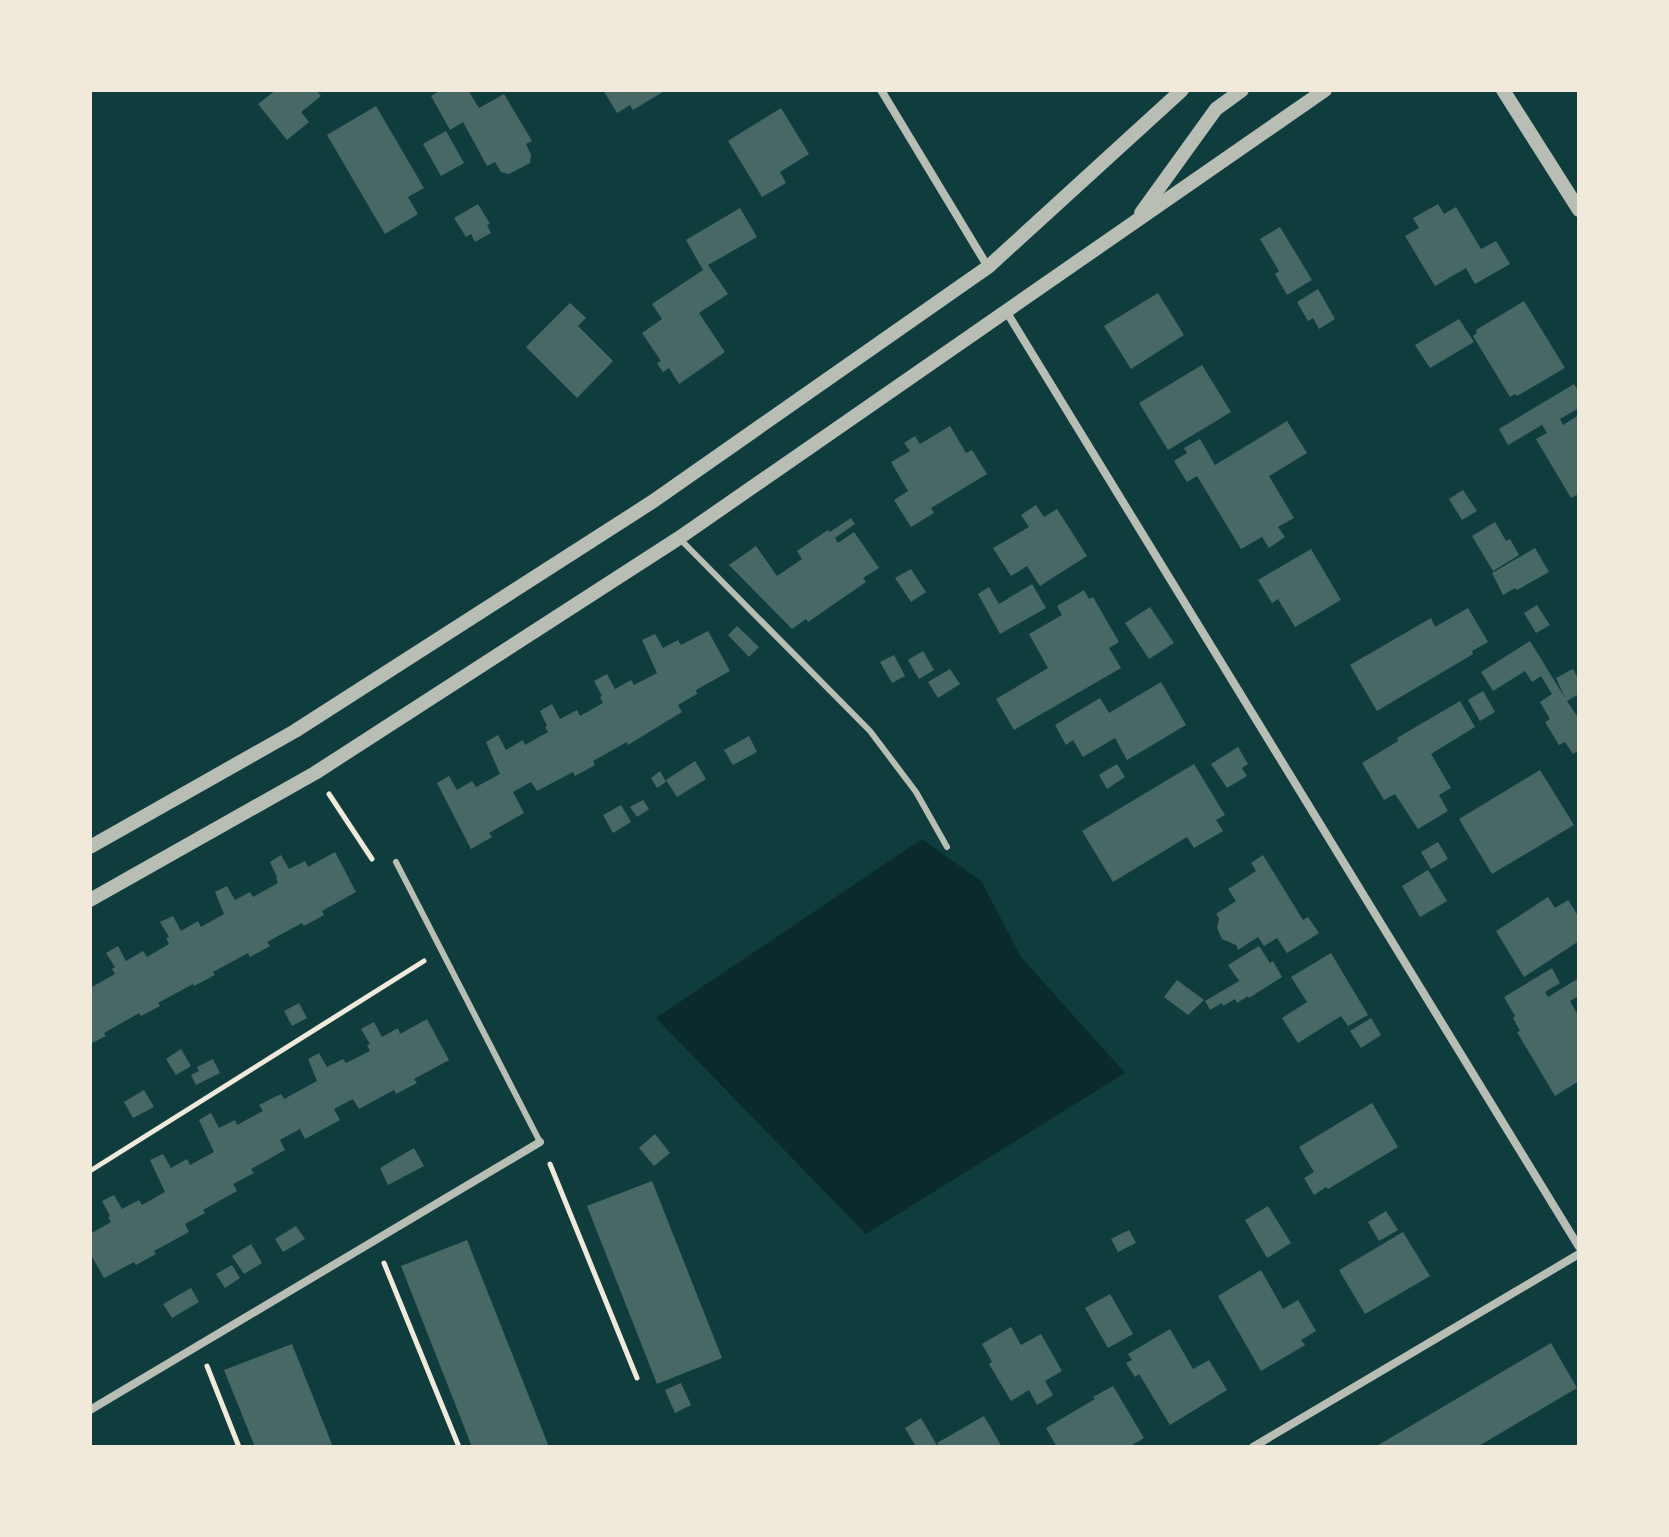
<svg xmlns="http://www.w3.org/2000/svg" width="1669" height="1537" viewBox="0 0 1669 1537" font-family="Bitter,serif">
	<rect width="100%" height="100%" fill="#0f3d3e"/>
	<path fill="#0a2a2b" d="M922,839l59,42 40,76 104,116 -259,161 -210,-216z"/>
	<g fill="#486865">
		<path d="M276,90h40l5,6 -20,16 8,10 -22,18 -29,-36z"/>
		<path d="M441,90h27l11,18 25,-14 28,47 -6,3 5,11 -1,8 -21,11 -8,-2 -6,-10 -8,4 -24,-44 -13,8 -19,-34z"/>
		<path d="M603,90h63l-33,20 -3,-5 -13,8z"/>
		<path d="M376,106l48,82 -16,9 10,17 -33,20 -58,-99z"/>
		<path d="M781,108l28,46 -29,18 6,11 -24,14 -34,-56z"/>
		<path d="M446,131l18,32 -23,13 -18,-32z"/>
		<path d="M478,204l12,20 -3,1 4,8 -16,9 -4,-8 -5,3 -12,-19z"/>
		<path d="M1438,204l6,10 12,-7 25,42 15,-8 14,23 -35,20 -9,-16 -31,18 -30,-50 14,-8 -6,-10z"/>
		<path d="M740,208l17,29 -49,28 20,29 -29,19 26,39 -46,32 -10,-16 -6,4 -6,-9 4,-2 -19,-28 20,-14 -10,-15 51,-34 -17,-30z"/>
		<path d="M1280,227l32,53 -25,15 -12,-21 4,-3 -19,-32z"/>
		<path d="M1318,289l17,30 -16,10 -6,-11 -5,3 -11,-19z"/>
		<path d="M1158,293l26,42 -53,34 -27,-43z"/>
		<path d="M1524,301l41,67 -48,28 -2,-2 -5,3 -37,-61 4,-3 -1,-3z"/>
		<path d="M570,303l16,15 -8,8 35,35 -36,37 -51,-51z"/>
		<path d="M1459,319l15,23 -44,26 -15,-23z"/>
		<path d="M1202,365l29,47 -63,38 -29,-47z"/>
		<path d="M1574,384l5,8v16l-19,11 3,6 16,-10v79l-8,4 -35,-59 11,-6 -5,-8 -34,20 -9,-16z"/>
		<path d="M1287,421l20,32 -38,23 25,42 -16,9 7,10 -16,11 -7,-11 -21,12 -44,-73 -10,6 -13,-21 13,-8 -3,-5 16,-9 15,26z"/>
		<path d="M950,426l16,27 6,-3 15,24 -56,34 3,5 -23,14 -17,-27 14,-9 -17,-29 19,-11 -6,-8 11,-7 5,8z"/>
		<path d="M1463,490l14,21 -15,9 -13,-21z"/>
		<path d="M1036,505l8,12 13,-8 30,47 -47,30 -13,-20 -16,10 -18,-28 36,-21 -8,-12z"/>
		<path d="M851,518l4,6 -20,14 3,5 16,-11 25,36 -16,10 3,4 -58,40 -2,-3 -14,10 -63,-64 27,-19 21,30 25,-17 -5,-8 31,-21 2,2z"/>
		<path d="M1495,522l11,19 4,-2 9,16 -26,16 -21,-35z"/>
		<path d="M1535,548l14,24 -32,18 -2,-2 -12,7 -11,-22z"/>
		<path d="M1311,549l30,51 -46,27 -17,-28 -6,4 -14,-23z"/>
		<path d="M911,569l15,23 -15,10 -16,-24z"/>
		<path d="M1032,584l14,24 -46,26 -22,-40 11,-7 10,17z"/>
		<path d="M1084,590l5,9 4,-2 26,45 -10,6 12,20 -107,62 -18,-31 52,-31 -19,-34 33,-19 -5,-9z"/>
		<path d="M1537,605l13,20 -14,8 -12,-20z"/>
		<path d="M1150,607l24,36 -25,16 -24,-36z"/>
		<path d="M1468,608l20,34 -16,9 1,3 -96,57 -27,-46 81,-47 4,9z"/>
		<path d="M737,626l22,21 -10,10 -21,-22z"/>
		<path d="M708,631l22,40 -34,19 1,4 -19,11 4,7 -54,33 -1,-3 -34,19 2,4 -20,11 -2,-4 -36,19 -6,-9 -18,10 11,21 -35,20 3,4 -21,12 -34,-66 12,-7 8,14 15,-9 4,6 24,-13 -14,-32 12,-7 8,15 17,-10 2,5 23,-13 -3,-5 2,-1 -7,-15 12,-7 8,15 17,-9 3,6 23,-13 -3,-6 2,-1 -8,-15 13,-7 8,15 16,-9 3,5 23,-12 -15,-33 13,-6 8,14 15,-8 3,5z"/>
		<path d="M1530,641l35,57 -9,-20 17,-9 6,11v14l-12,7 12,18v31l-6,4 -8,-12 -6,3 -14,-23 5,-3 -10,-17 12,-8 -11,-18 -9,6 -7,-11 -32,20 -12,-19z"/>
		<path d="M923,651l11,19 -15,9 -11,-19z"/>
		<path d="M894,655l11,21 -13,7 -12,-21z"/>
		<path d="M950,669l10,15 -22,14 -10,-16z"/>
		<path d="M1161,682l25,43 -59,35 -12,-22 -32,19 -10,-17 -7,5 -11,-20 45,-27 9,15z"/>
		<path d="M1483,691l12,21 -15,9 -12,-21z"/>
		<path d="M1460,701l15,26 -44,27 20,34 -12,7 9,16 -30,18 -23,-35 -11,6 -22,-37 36,-22 -1,-3z"/>
		<path d="M749,736l8,16 -24,13 -9,-15z"/>
		<path d="M1238,747l10,17 -6,4 5,8 -20,12 -16,-24z"/>
		<path d="M695,761l11,18 -29,18 -11,-17z"/>
		<path d="M1117,764l8,13 -18,12 -8,-14z"/>
		<path d="M1194,764l31,51 -9,5 7,11 -29,17 -7,-11 -74,45 -31,-51z"/>
		<path d="M1540,770l34,55 -82,49 -33,-55z"/>
		<path d="M660,771l6,11 -9,6 -6,-10z"/>
		<path d="M643,800l6,9 -12,8 -7,-10z"/>
		<path d="M621,805l10,17 -18,11 -10,-18z"/>
		<path d="M1438,842l10,17 -17,10 -10,-17z"/>
		<path d="M335,852l21,40 -34,19 2,4 -20,11 -2,-3 -35,19 3,4 -20,11 -2,-4 -35,19 2,3 -21,11 -1,-2 -35,19 2,3 -19,10 -2,-3 -35,20 2,3 -16,8v-56l25,-14 -3,-5 3,-2 -9,-14 12,-7 8,15 17,-10 4,6 22,-13 -3,-6 3,-1 -9,-15 13,-6 8,15 17,-10 3,6 23,-13 -9,-22 12,-6 8,14 15,-8 3,5 25,-14 -2,-5 1,-1 -7,-15 11,-7 8,14 16,-8 3,6z"/>
		<path d="M1263,855l40,65 5,-3 11,16 -32,20 -10,-15 -13,8 -6,-9 -20,13 -2,-5 -14,-6 -5,-11 2,-10 -3,-4 20,-13 -8,-12 28,-18 -5,-8z"/>
		<path d="M1428,870l19,31 -27,16 -18,-31z"/>
		<path d="M1548,897l7,11 13,-8 11,17v24l-55,36 -28,-46z"/>
		<path d="M1259,946l11,17 3,-2 9,16 -33,21 -1,-2 -11,7 -2,-4 -12,7 -1,-3 -12,7 -5,-9 34,-20 -11,-16z"/>
		<path d="M1331,953l37,62 -20,11 -7,-10 -43,27 -16,-25 25,-16 -16,-25z"/>
		<path d="M1552,968l8,15 -15,9 3,5 31,-19v18l-9,5 9,16v64l-24,15 -38,-64 3,-1 -7,-13 2,-2 -11,-19z"/>
		<path d="M1177,980l27,20 -16,15 -24,-18z"/>
		<path d="M299,1003l8,15 -15,8 -8,-15z"/>
		<path d="M1371,1018l10,17 -20,13 -11,-17z"/>
		<path d="M427,1019l22,41 -35,19 3,4 -21,11 -2,-4 -35,19 -6,-10 -19,10 6,11 -35,19 -5,-10 -20,11 5,10 -34,19 3,4 -21,11 4,7 -34,19 2,3 -20,11 4,8 -35,19 2,3 -20,11 -2,-3 -30,16 -14,-25v-19l21,-12 -3,-5 2,-1 -8,-15 12,-6 8,14 17,-9 3,5 23,-13 -15,-32 13,-6 8,14 16,-9 3,6 24,-13 -15,-32 12,-7 8,15 16,-8 2,5 26,-14 -4,-6 22,-11 3,5 33,-18 -9,-22 11,-6 8,14 16,-8 3,4 24,-12 -3,-6 3,-1 -9,-15 13,-7 8,15 16,-9 2,6z"/>
		<path d="M181,1049l10,17 -15,9 -10,-16z"/>
		<path d="M213,1059l7,14 -24,12 -5,-10 8,-4 -2,-4z"/>
		<path d="M144,1090l10,17 -21,11 -9,-16z"/>
		<path d="M1372,1103l26,44 -70,42 -2,-2 -12,8 -10,-17 10,-6 -15,-25z"/>
		<path d="M655,1134l15,19 -16,13 -15,-18z"/>
		<path d="M414,1148l10,18 -36,19 -8,-17z"/>
		<path d="M652,1181l70,177 -65,26 -70,-178z"/>
		<path d="M1268,1206l23,37 -24,15 -22,-38z"/>
		<path d="M1386,1211l12,19 -19,11 -11,-19z"/>
		<path d="M296,1226l9,13 -22,13 -8,-13z"/>
		<path d="M1129,1230l7,13 -18,9 -7,-13z"/>
		<path d="M1403,1232l27,44 -65,38 -26,-44z"/>
		<path d="M467,1240l82,207h-77l-71,-181z"/>
		<path d="M251,1244l11,19 -18,11 -12,-18z"/>
		<path d="M232,1265l8,13 -15,10 -9,-14z"/>
		<path d="M1261,1270l22,39 15,-9 18,31 -15,9 4,5 -44,26 -43,-75z"/>
		<path d="M191,1288l8,14 -27,16 -9,-14z"/>
		<path d="M1110,1294l23,40 -25,14 -23,-40z"/>
		<path d="M1011,1327l10,18 20,-11 21,37 -17,10 8,14 -16,10 -8,-15 -18,11 -22,-37 3,-2 -10,-18z"/>
		<path d="M1170,1329l23,40 16,-9 18,30 -57,35 -31,-51 -4,3 -9,-14 6,-3 -4,-6z"/>
		<path d="M1551,1343l26,45 -100,59h-102z"/>
		<path d="M292,1344l41,103h-78l-31,-77z"/>
		<path d="M681,1383l10,22 -16,8 -10,-23z"/>
		<path d="M1113,1386l31,52 -15,9h-72l-11,-19 49,-29 -2,-2z"/>
		<path d="M984,1416l18,31h-62l-3,-4z"/>
		<path d="M921,1418l17,29h-22l-11,-19z"/>
	</g>
	<g fill="none" stroke-linecap="round" stroke-linejoin="round">
		<g stroke="#f1e9da" stroke-width="5">
			<path d="M329,794l43,65"/>
			<path d="M550,1164l87,214"/>
			<path d="M90,1171l334,-210"/>
			<path d="M384,1263l75,184"/>
			<path d="M207,1366l32,81"/>
		</g>
		<g stroke="#b8beb3" stroke-width="6">
			<path d="M679,538l191,193 46,61 31,55"/>
			<path d="M396,862l144,280"/>
		</g>
		<g stroke="#b8beb3" stroke-width="8">
			<path d="M881,90l107,177"/>
			<path d="M1006,311l573,936"/>
			<path d="M90,1410l450,-268"/>
			<path d="M1253,1447l326,-193"/>
		</g>
		<g stroke="#b8beb3" stroke-width="14">
			<path d="M1503,90l76,120"/>
			<path d="M1141,213l75,-104 26,-19"/>
			<path d="M90,847l205,-116 357,-229 336,-235 194,-177"/>
			<path d="M90,900l225,-127 364,-235 646,-448"/>
		</g>
	</g>
	<rect width="1669" height="1537" fill="none" stroke="#f1e9da" stroke-width="184"/>
</svg>
